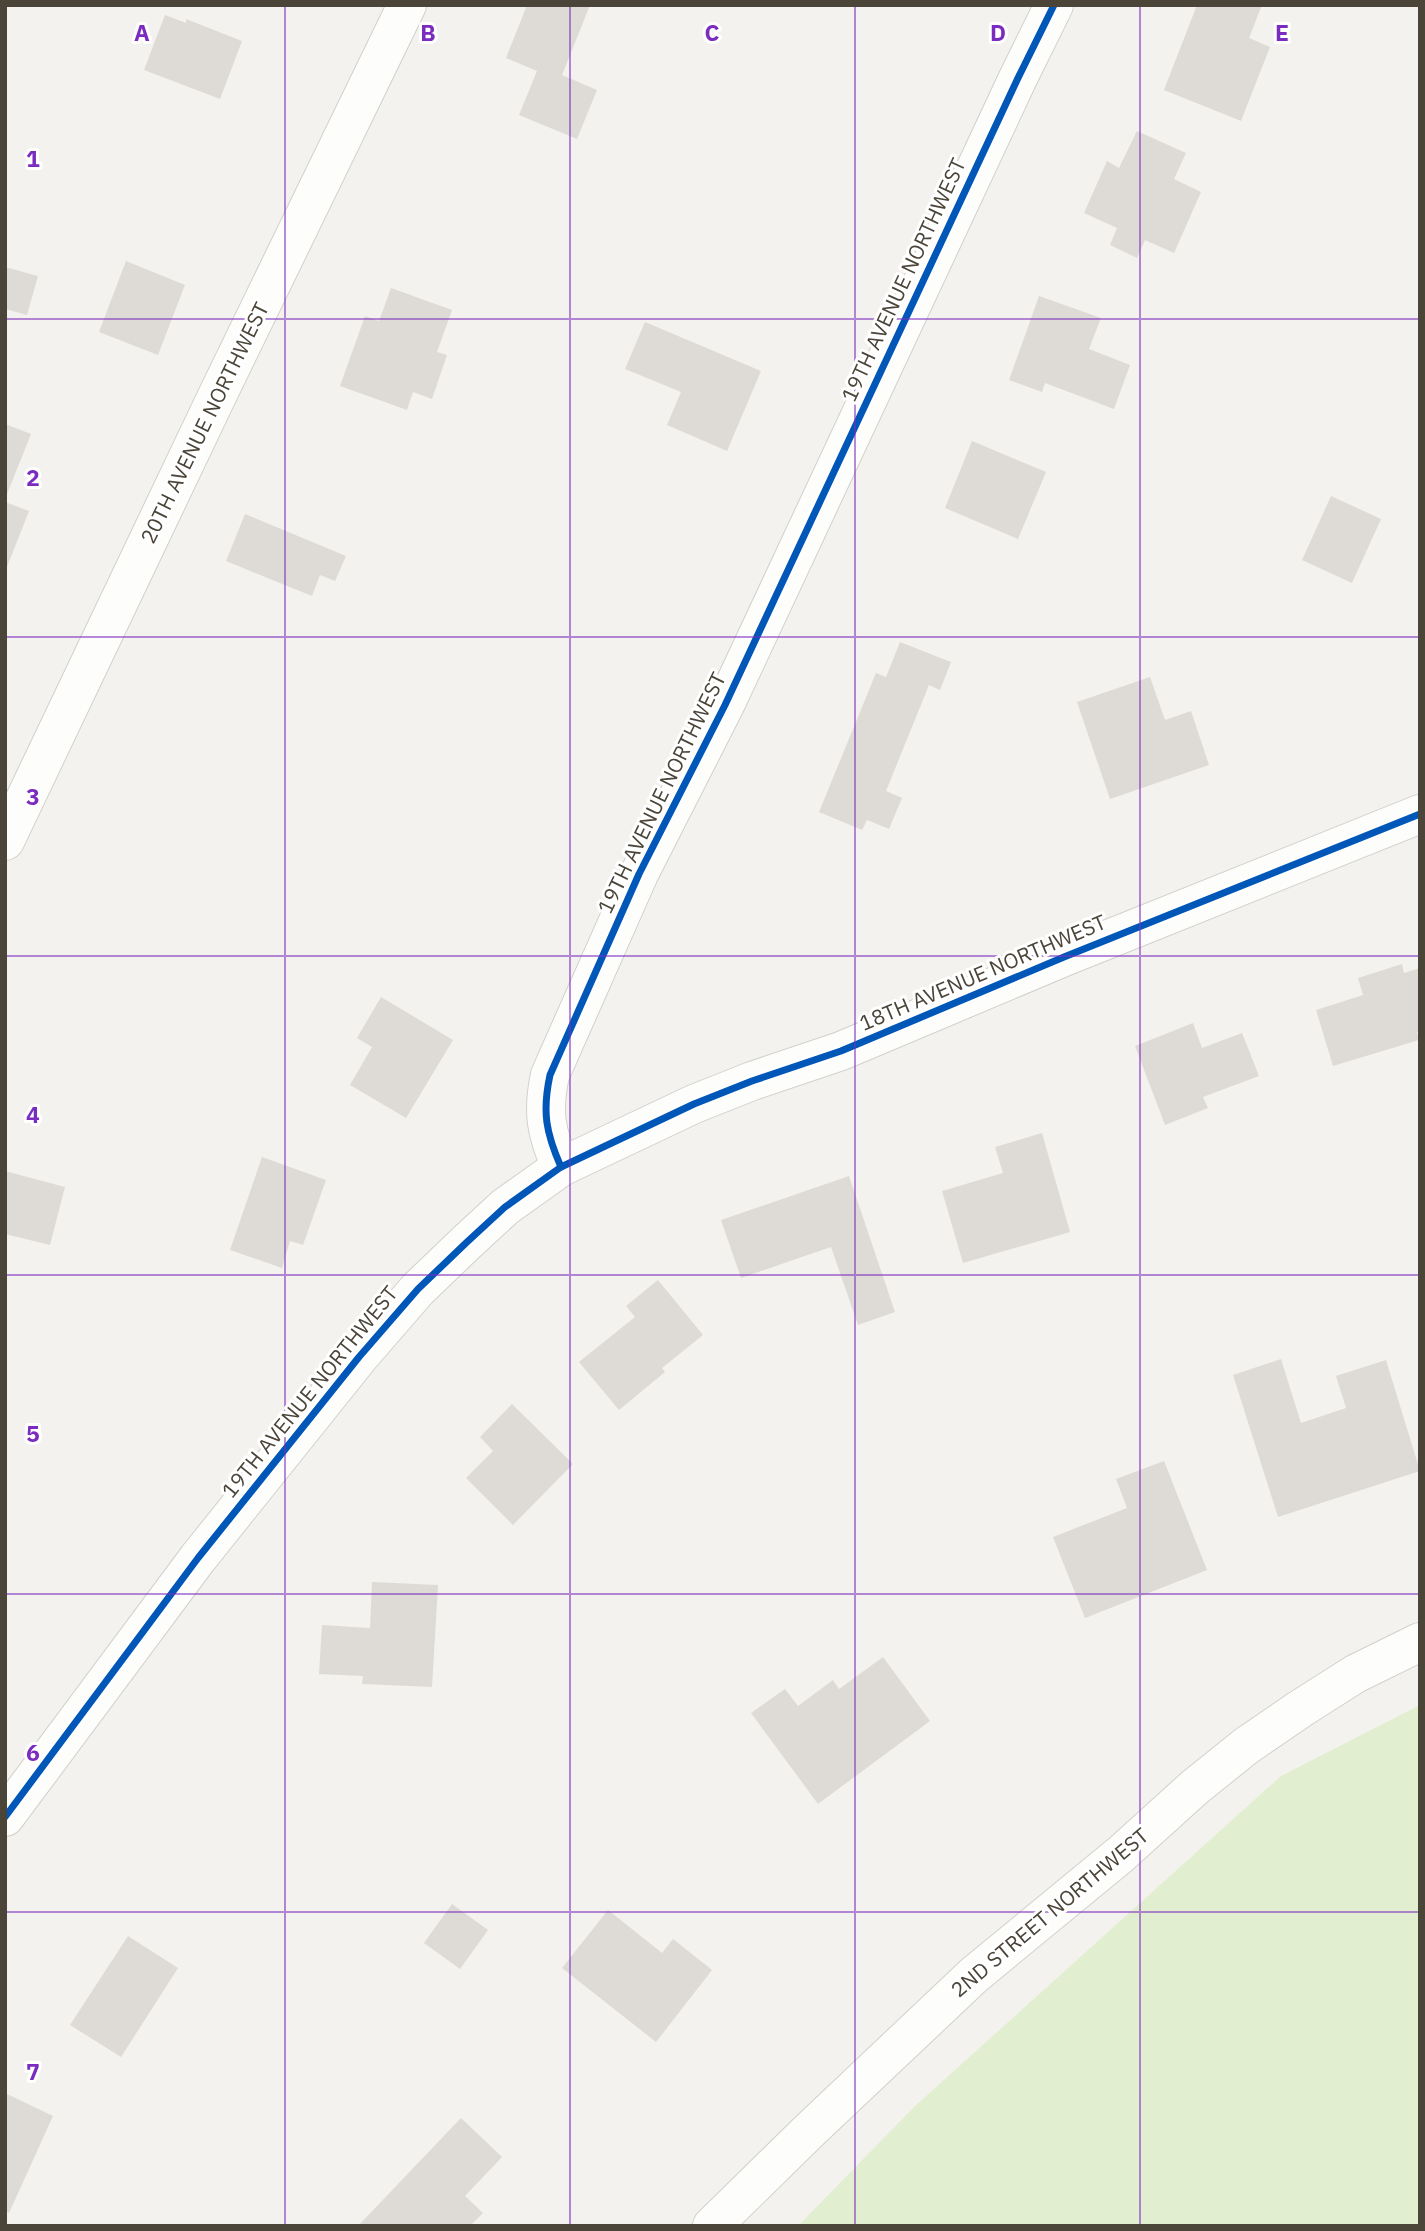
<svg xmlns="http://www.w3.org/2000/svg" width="1425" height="2231" viewBox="0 0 1425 2231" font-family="'IBM Plex Sans',sans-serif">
	<rect width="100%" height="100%" fill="#f4f2ee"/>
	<path fill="#e1eecf" d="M1420,1705v521h-622l116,-119 367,-331z"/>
	<g fill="#dedbd6">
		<path d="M527,5h63l-28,70 35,15 -20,49 -58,-24 18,-44 -31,-13z"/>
		<path d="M1197,5h65l-13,33 21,9 -29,74 -77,-31z"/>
		<path d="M165,15l21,8v-4l56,22 -22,58 -76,-29z"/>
		<path d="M1137,131l49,22 -12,26 27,13 -27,61 -29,-13 -8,18 -27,-13 7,-17 -33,-15 23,-52 12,7z"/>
		<path d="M126,261l59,24 -27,70 -59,-23z"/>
		<path d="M5,267l33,9 -11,39 -22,-6z"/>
		<path d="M391,288l61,22 -15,42 10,3 -15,44 -19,-7 -6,18 -67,-24 25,-70 14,5z"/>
		<path d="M1039,296l62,22 -12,31 41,16 -16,44 -69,-26 -3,9 -33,-12z"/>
		<path d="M645,322l116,49 -34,80 -60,-26 14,-33 -56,-23z"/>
		<path d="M5,424l26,10 -26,65z"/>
		<path d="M972,441l74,31 -28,67 -73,-31z"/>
		<path d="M1331,496l50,23 -29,64 -50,-23z"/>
		<path d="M5,502l24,9 -24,61z"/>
		<path d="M245,514l101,42 -11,25 -15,-6 -8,21 -86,-35z"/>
		<path d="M900,642l51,20 -11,28 -11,-5 -43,106 16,7 -13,31 -22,-9 -5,10 -43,-18 57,-139 10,4z"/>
		<path d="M1150,677l15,43 26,-9 18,54 -99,34 -33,-97z"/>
		<path d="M1402,964l2,9 16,-5v63l-3,1 2,8 -86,26 -17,-56 47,-15 -5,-17z"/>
		<path d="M381,997l72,43 -47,78 -56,-33 22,-38 -15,-9z"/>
		<path d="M1193,1023l9,25 40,-15 17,43 -56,21 5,11 -43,17 -30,-79z"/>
		<path d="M1042,1133l28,99 -107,31 -21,-72 61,-18 -8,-26z"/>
		<path d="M262,1157l64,23 -23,65 -13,-4 -8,27 -52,-18z"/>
		<path d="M5,1171l60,16 -15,58 -45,-11z"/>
		<path d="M849,1176l46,136 -37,13 -27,-78 -90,31 -20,-58z"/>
		<path d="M658,1280l45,55 -41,33 3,4 -46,38 -40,-48 56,-45 -9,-11z"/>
		<path d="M1281,1359l20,64 45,-15 -10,-32 50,-16 34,111 -142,46 -45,-142z"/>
		<path d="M512,1404l61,60 -60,61 -47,-47 27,-27 -13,-14z"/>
		<path d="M1164,1461l43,109 -122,48 -32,-81 74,-29 -11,-29z"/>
		<path d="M372,1582l66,3 -6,102 -70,-3 1,-8 -44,-2 3,-49 48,3z"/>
		<path d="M883,1657l47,64 -112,83 -67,-91 34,-24 13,17 35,-26 6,9z"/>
		<path d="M452,1904l36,26 -28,39 -36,-26z"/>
		<path d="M608,1910l54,43 11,-14 39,31 -56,72 -94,-74z"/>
		<path d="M128,1936l50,32 -57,89 -51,-32z"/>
		<path d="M5,2093l48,23 -44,97 -4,-2z"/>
		<path d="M461,2118l41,39 -37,39 18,17 -13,13h-112z"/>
	</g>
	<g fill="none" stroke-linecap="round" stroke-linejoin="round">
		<defs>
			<g id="minor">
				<path d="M5,841l212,-445 190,-391"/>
				<path d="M561,1167c-15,-34 -19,-55 -11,-92l89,-201 86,-169 293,-627 36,-73"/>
				<path d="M5,1817l193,-259 161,-201 59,-68 49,-47 38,-35 56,-40 133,-63 58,-23 89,-30 223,-94 356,-143"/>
				<path d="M712,2226l97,-95 165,-156 147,-121 74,-67 51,-41 54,-37 55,-35 65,-32"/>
			</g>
		</defs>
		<use href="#minor" stroke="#d2d0cb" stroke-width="40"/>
		<use href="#minor" stroke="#fdfdfc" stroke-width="38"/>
		<defs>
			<g id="cycleway">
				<path d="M561,1167c-15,-34 -19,-55 -11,-92l89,-201 86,-169 293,-627 36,-73"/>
				<path d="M5,1817l193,-259 161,-201 59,-68 49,-47 38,-35 56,-40 133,-63 58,-23 89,-30 223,-94 356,-143"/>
			</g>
		</defs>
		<use href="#cycleway" stroke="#fff" stroke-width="11"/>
		<use href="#cycleway" stroke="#0057b8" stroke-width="7"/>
	</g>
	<path fill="none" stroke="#7b2cbf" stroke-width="2" stroke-opacity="0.55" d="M285,5v2221M570,5v2221M855,5v2221M1140,5v2221M5,319h1415M5,637h1415M5,956h1415M5,1275h1415M5,1594h1415M5,1912h1415"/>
	<g text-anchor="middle" stroke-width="6" stroke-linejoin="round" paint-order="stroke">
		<g font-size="21" fill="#4b4439" stroke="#fff">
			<text transform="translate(904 280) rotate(-65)" y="7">19TH AVENUE NORTHWEST</text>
			<text transform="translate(205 423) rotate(-64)" y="7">20TH AVENUE NORTHWEST</text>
			<text transform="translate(662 793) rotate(-64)" y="7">19TH AVENUE NORTHWEST</text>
			<text transform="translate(983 973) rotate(-23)" y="7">18TH AVENUE NORTHWEST</text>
			<text transform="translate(310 1392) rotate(-51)" y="7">19TH AVENUE NORTHWEST</text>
			<text transform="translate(1050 1913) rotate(-40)" y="7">2ND STREET NORTHWEST</text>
		</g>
	</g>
	<g font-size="23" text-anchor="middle" font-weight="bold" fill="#7b2cbf" stroke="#fff" stroke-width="6" stroke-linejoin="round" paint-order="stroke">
		<text x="142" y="41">A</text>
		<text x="428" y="41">B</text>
		<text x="712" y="41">C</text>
		<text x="998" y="41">D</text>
		<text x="1282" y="41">E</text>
		<text x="33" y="167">1</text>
		<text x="33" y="486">2</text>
		<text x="33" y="805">3</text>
		<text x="33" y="1123">4</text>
		<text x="33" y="1442">5</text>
		<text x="33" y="1761">6</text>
		<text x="33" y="2080">7</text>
	</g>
	<rect width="1425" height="2231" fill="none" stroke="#4b4439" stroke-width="14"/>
</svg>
